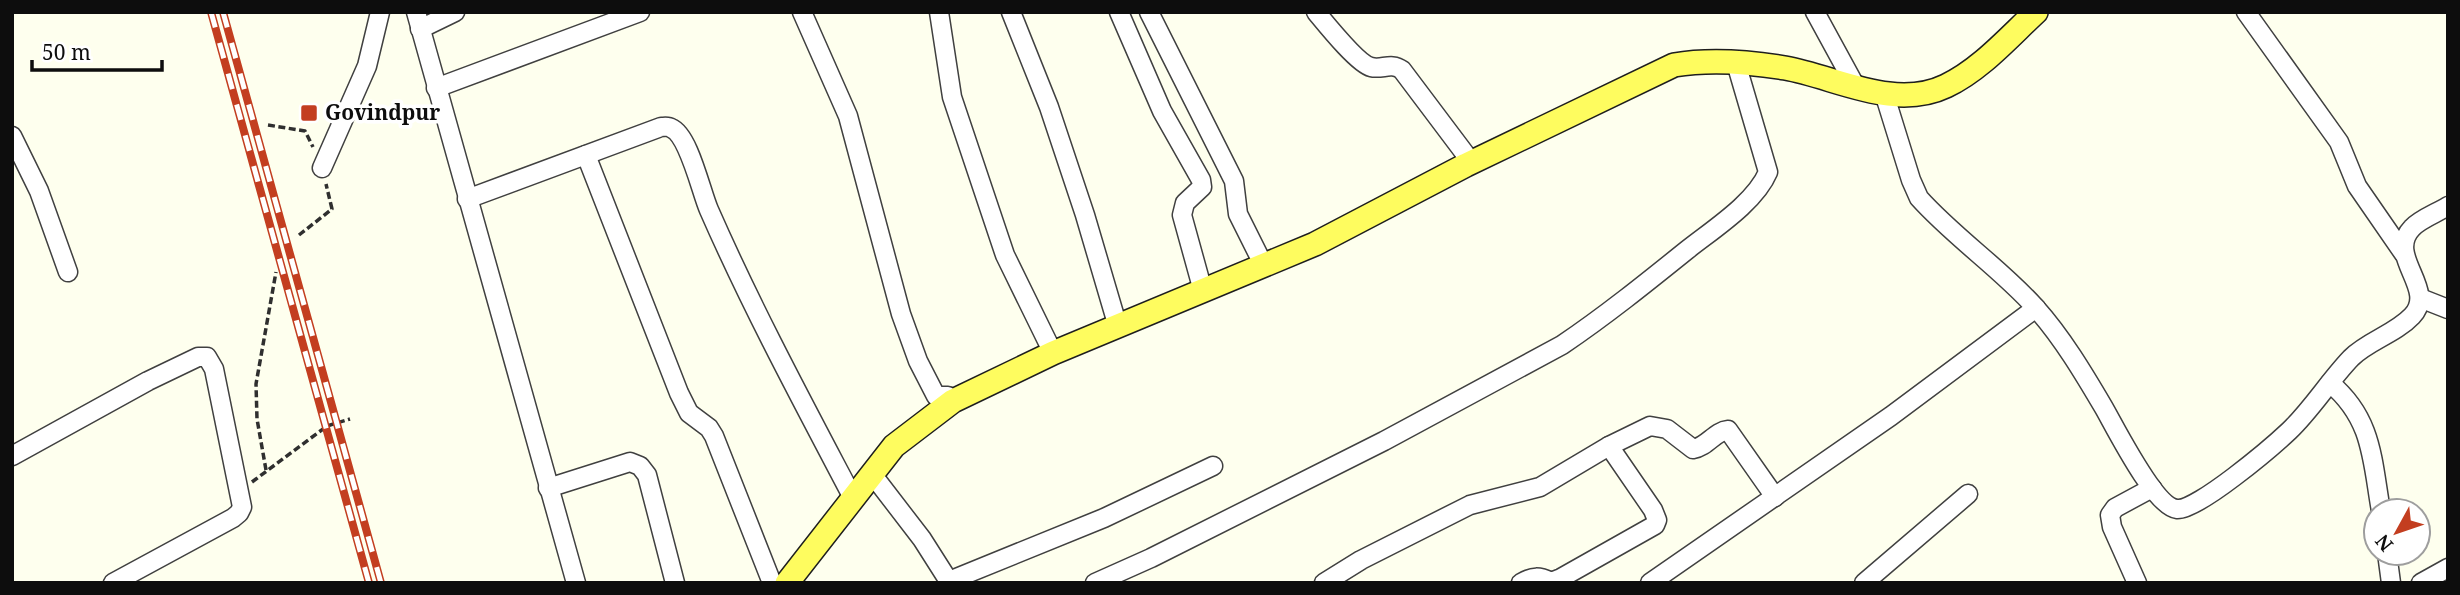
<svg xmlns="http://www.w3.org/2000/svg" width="2460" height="595" viewBox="0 0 2460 595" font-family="'Noto Serif',serif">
	<rect width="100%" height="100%" fill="#feffee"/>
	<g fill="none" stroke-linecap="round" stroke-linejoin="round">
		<defs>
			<g id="minor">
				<path d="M416,12l160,571"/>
				<path d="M802,12l46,104 53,198 17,47 18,35h12l5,5"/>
				<path d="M939,12l13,85 53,158 48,98"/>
				<path d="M1011,12l38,95 36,108 33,112"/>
				<path d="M1119,12l43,99 39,69 1,7 -17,16 -3,12 21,76"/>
				<path d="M1149,12l85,169 4,33 26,52"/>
				<path d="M1316,12c10,12 42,52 55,55 11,3 20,-5 31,3l70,93"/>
				<path d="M1815,12l42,77"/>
				<path d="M2246,12l93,130 18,44 47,68"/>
				<path d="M420,29l35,-17"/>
				<path d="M436,88l204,-76"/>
				<path d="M1884,93l27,87 8,18c36,40 81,70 116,109 27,30 49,67 69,101 12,21 51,99 73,101 20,2 95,-62 112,-78 23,-22 40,-50 62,-73 17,-17 44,-24 61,-42 26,-27 -27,-60 0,-88 8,-9 25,-15 36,-22"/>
				<path d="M12,136l27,55 29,81"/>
				<path d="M586,155l93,238 10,20 20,15 5,8 58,147"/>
				<path d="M322,168l45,-102 13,-54"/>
				<path d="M467,199l194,-72c3,0 7,-1 10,1 18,7 30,64 38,82 43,98 94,193 144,288"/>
				<path d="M2420,298l28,11"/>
				<path d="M2330,383c43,36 42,77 51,128"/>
				<path d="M12,456l136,-75 50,-24h9l7,12 28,138 -3,6 -6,5 -120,65"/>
				<path d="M872,474l50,65 28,44"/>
				<path d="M548,488l82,-26 10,4 7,9 28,108"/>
				<path d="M2387,553l4,30"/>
				<path d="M949,581l155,-63 109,-52"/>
				<path d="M1095,583l56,-25 233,-117 178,-96c43,-29 84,-62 125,-95 25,-20 68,-47 81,-78l-32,-109"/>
				<path d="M1324,583l37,-23 109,-55 70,-18 69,-41 41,-20 17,3 26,20c14,-2 22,-18 35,-19l47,67"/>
				<path d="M1521,583c12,-7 18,-7 30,-1l10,-4 94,-53 2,-5 -4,-10 -44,-64"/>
				<path d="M1650,583l241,-167 145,-108"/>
				<path d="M1864,583l104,-89"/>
				<path d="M2137,583l-25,-56 -2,-12 5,-7 37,-20"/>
				<path d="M2421,583l27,-15"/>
			</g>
			<path id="major" d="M787,583l107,-137 59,-45 100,-48 262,-109 151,-79 208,-100c36,-6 75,-3 111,3 51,9 109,43 161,18 34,-16 62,-48 90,-74"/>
		</defs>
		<use href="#minor" stroke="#404040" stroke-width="21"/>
		<use href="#major" stroke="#1e1e1e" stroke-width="26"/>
		<g stroke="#2f2f2f" stroke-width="3.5" stroke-dasharray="7 3.5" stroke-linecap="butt">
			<path d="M268,125l37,6 8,16"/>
			<path d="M299,235l33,-26 -6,-25"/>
			<path d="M266,470l-9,-51 -1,-35 20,-112"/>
			<path d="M252,482l75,-56 23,-7"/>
		</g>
		<use href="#minor" stroke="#fff" stroke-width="18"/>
		<use href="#major" stroke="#fefc5f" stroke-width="23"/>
		<defs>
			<g id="rail">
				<path d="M211,12l158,571"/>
				<path d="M223,12l158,571"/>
			</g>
		</defs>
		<use href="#rail" stroke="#c33e20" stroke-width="8"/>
		<use href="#rail" stroke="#fff" stroke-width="5" stroke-dasharray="16" stroke-linecap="butt"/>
	</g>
	<rect fill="#c33e20" stroke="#fff" stroke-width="2.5" x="300" y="104" width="18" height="18" rx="3.5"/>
	<g text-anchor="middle" stroke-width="7" stroke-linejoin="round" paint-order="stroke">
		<g font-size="21" font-weight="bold" fill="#0d0d0d" stroke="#fff" text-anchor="start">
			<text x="325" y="120">Govindpur</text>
		</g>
	</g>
	<rect width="2460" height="595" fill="none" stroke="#0d0d0d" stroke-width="28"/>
	<g transform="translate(2397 532) rotate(230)"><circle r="33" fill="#ffffff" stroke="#9e9e9e" stroke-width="2"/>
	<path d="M0-5L12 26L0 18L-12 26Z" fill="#c33e20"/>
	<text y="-10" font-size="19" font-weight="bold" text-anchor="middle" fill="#0d0d0d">N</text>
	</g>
	<path d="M32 60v10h130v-10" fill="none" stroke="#0d0d0d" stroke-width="3.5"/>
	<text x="42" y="60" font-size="21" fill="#0d0d0d" stroke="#ffffff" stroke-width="5" paint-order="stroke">50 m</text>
</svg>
